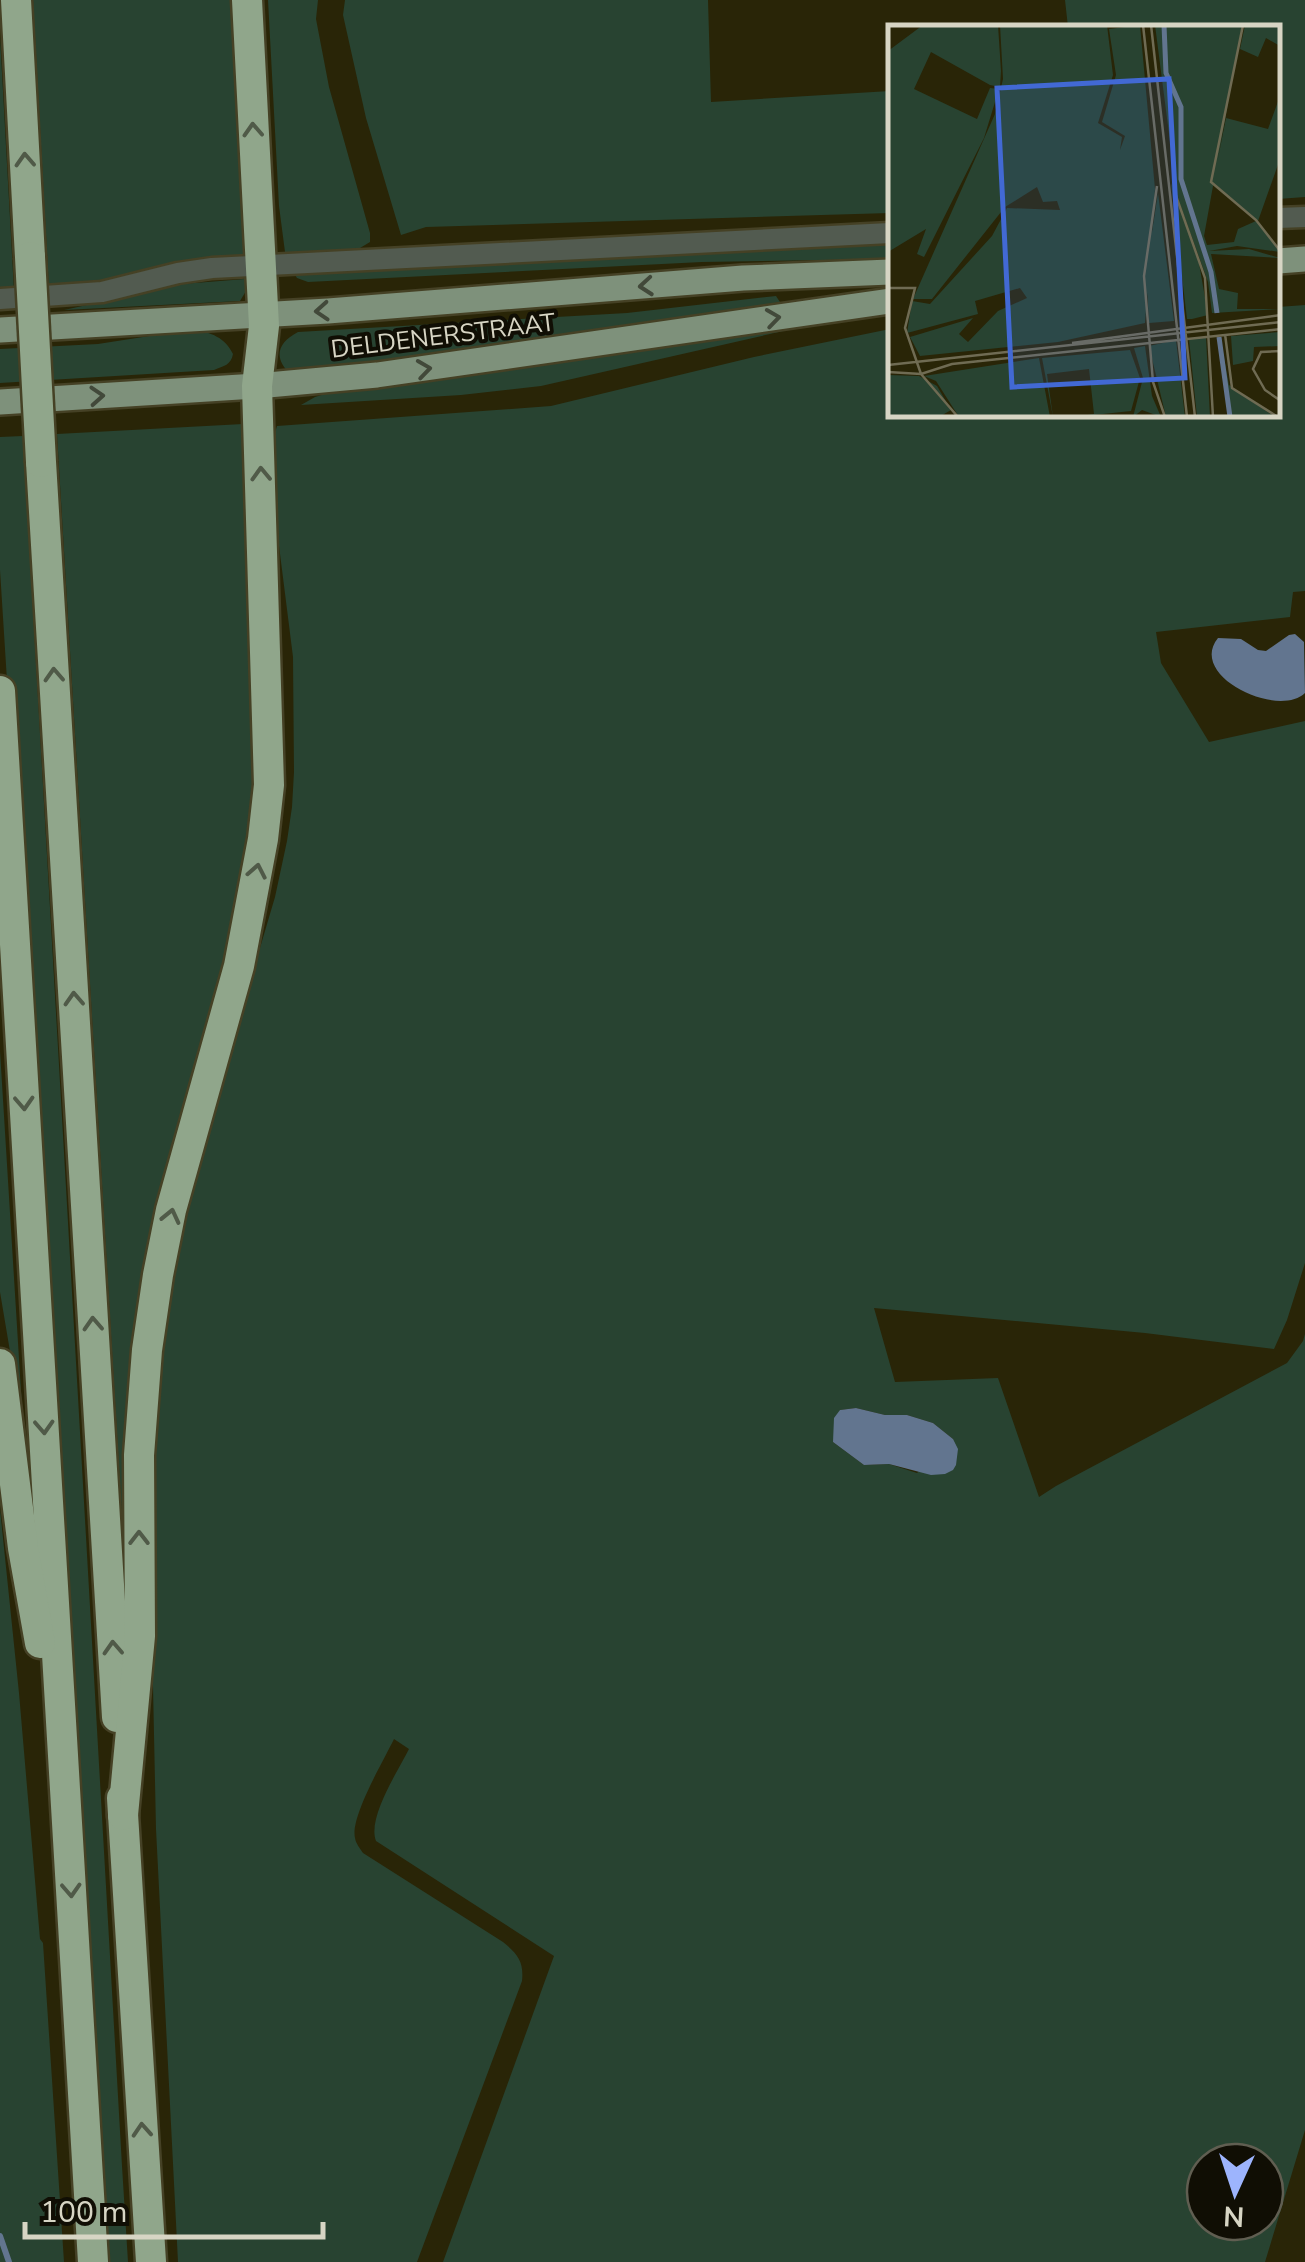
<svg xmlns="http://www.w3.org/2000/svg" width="1305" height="2262" viewBox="0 0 1305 2262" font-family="'Nunito Sans',sans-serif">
	<rect width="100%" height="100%" fill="#292507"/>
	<g fill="#284331" fill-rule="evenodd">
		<path d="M33,0h209l13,254 -158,31 -48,4z"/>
		<path d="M268,0h50l-2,19 13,68 41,146v9l-15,9 -64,3 -6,-2 -6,-46z"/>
		<path d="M345,0h363l3,102 179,-11v122l-464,14 -25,8 -35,-117 -23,-103z"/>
		<path d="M1065,0h240v197l-27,2v-171l-210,-1z"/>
		<path d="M0,37l14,254 -14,1z"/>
		<path d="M890,239v20l-188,3 -394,20 -11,-4 -5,-8z"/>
		<path d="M245,279l1,12 -6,10 -176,9 118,-26z"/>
		<path d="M776,296l4,6 -225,42 -264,31c-18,-17 -14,-32 7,-43l329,-19z"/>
		<path d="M1305,305v286l-12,1 -3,25 -134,15 5,31 48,79 96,-21v542l-18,57 -13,29 -129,-16 -271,-25 21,74 103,-4 41,119 17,-11 231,-123 16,-22 2,-7v796l-40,132h-822l111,-306 -178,-115c-9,-23 22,-70 33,-92l-15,-10c-10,21 -44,78 -39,99 1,6 5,10 8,15l140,89c15,12 21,20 19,39l-105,281h-239l-22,-433 -4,-190 1,-200 13,-135 21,-108 88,-299 12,-56 5,-34 2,-35 -1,-115 -17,-135 -3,-83 4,-13 274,-20 203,-49 136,-28v86h388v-108zM856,1408l29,7h22l26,8 20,16 -36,34 -28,-9 -25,1 -31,-23 7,-32zM1205,2162h60v60h-60z"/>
		<path d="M798,326l3,1 -260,59 -80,9 -160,10 14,-8 16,-5z"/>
		<path d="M194,329c17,4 31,8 39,25 -2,11 -9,12 -19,16l-214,13v-34l98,-5z"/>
		<path d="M243,424l8,2 9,324 -13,123 -86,340 -32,321h-6l-66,-1100z"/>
		<path d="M23,436l99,1730 6,96h-21l-107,-1692v-133z"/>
		<path d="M0,1051l26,421 -9,-79 -17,-101z"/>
		<path d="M0,1509l19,184 21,246 3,4 21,319h-64z"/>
	</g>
	<g fill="#62758f">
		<path d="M1295,634l9,8 1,51c-27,26 -118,-17 -87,-55l23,1 17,11 8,1 23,-16z"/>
		<path d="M856,1408l29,7h22l26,8 20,16 5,10 -2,16 -3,5 -8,4 -14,1 -42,-11 -25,1 -31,-23 1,-24 6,-8z"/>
	</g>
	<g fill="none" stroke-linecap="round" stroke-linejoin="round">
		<path stroke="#62758f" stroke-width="6" d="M0,2236l9,26"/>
		<defs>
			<g id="minor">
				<path d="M1278,218l27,-1"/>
				<path d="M0,299l102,-7 76,-19 34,-5 678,-35"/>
			</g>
			<g id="major">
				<path d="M1278,261l27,-2"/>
				<path d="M0,330l328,-19 415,-33 147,-6"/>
				<path d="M0,402l257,-16 120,-11 513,-74"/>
			</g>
			<g id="highway">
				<path d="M16,0l14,257"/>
				<path d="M41,462l76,1255"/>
				<path d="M0,691l93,1571"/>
				<path d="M0,1364l23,184 17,95"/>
				<path d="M122,1798l29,464"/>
				<path d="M123,1815l17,-179 -1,-181 8,-105 11,-75 13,-65 68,-244 24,-127 6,-54 -12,-399 7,-60 -17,-326"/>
			</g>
		</defs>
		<use href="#minor" stroke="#454125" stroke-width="25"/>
		<use href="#major" stroke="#454125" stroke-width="30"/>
		<use href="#highway" stroke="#454125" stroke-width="35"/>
		<use href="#minor" stroke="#525b50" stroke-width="20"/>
		<use href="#major" stroke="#7e917b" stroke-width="25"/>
		<use href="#highway" stroke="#90a68b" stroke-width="30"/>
		<defs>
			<path id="highway-bridge" d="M30,257l11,205"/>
		</defs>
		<use href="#highway-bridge" stroke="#454125" stroke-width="35" stroke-linecap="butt"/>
		<use href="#highway-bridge" stroke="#90a68b" stroke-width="30"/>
	</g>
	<defs><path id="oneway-chevron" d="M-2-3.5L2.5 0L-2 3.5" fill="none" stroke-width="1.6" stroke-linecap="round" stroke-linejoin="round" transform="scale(2.5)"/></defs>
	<g stroke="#505a48">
		<use href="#oneway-chevron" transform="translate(253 130) rotate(-93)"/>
		<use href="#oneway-chevron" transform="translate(25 160) rotate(-93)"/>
		<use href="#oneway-chevron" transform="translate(261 474) rotate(-92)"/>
		<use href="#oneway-chevron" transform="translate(54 675) rotate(-93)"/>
		<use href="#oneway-chevron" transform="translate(257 871) rotate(-79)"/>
		<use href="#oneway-chevron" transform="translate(74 999) rotate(-93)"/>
		<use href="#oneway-chevron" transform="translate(24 1103) rotate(87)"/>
		<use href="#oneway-chevron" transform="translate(171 1216) rotate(-77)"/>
		<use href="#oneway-chevron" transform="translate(93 1324) rotate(-93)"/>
		<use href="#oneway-chevron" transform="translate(44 1427) rotate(87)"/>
		<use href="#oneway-chevron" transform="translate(139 1538) rotate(-90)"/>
		<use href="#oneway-chevron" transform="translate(113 1648) rotate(-93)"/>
		<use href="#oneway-chevron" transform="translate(71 1890) rotate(87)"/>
		<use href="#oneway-chevron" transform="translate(142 2130) rotate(-94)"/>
	</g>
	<g stroke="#42493a">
		<use href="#oneway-chevron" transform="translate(646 286) rotate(175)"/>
		<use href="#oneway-chevron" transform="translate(322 311) rotate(176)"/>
		<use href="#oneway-chevron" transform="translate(773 318) rotate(-8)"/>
		<use href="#oneway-chevron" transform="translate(424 369) rotate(-8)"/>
		<use href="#oneway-chevron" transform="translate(97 396) rotate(-4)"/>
	</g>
	<g text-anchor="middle" stroke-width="8" stroke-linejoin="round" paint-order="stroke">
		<g font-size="25" fill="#d7d5c4" stroke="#100e04">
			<text transform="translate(443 335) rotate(-7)" y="9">DELDENERSTRAAT</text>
		</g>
	</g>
	<g transform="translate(888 25)">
		<rect width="392" height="392" fill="#292507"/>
		<path d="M35,0h75l3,46 -1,16 -10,-2 -59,-33 -17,37 63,30 13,-31 9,1 -15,49 -60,119 -7,-3 9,-25 -38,23v-201zM112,0h107l6,50 -15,48 24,14 -2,13 5,-14 -23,-14 14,-47 -7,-46 31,-4 15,164 -10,134 -87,19 -138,14 -10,-19 63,-19 -14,16 9,8 30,-31 29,-13 -7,-10 -45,13 3,13 -71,19 5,-32 18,3 62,-68 15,-28 53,2 -3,-9 -14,1 -6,-15 -32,20 -73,92h-19l82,-185 8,-35zM267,0h87l-38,211 3,9 27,-3 4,-13 18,-8 24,31 -43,-6 -28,5 40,-2 31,9 -69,-4 8,35 19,4 -1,16h43l-68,4 -4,-31 -31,-86zM357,0h35v21l-14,-8 -8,19 -18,-8zM392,71v63l-22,62 -45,-37 13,-66 42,11zM283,158l28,80 9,52 -16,4h-5zM270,168l16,128 -25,2 -3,-52zM392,307v14l-26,1 -1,14 -20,4 -2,-29zM332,311l9,49 46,32h-44zM318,312l4,80h-13l-8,-78zM288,315l9,77h-19l-17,-71zM257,321l7,50 9,21 -19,-7 -9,7 10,-39 -9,-30zM242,325l10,28 -9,33 -56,6 19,-3 -5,-45 -42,5 6,43 -11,-59zM151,333l11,59h-91l-23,-36 -12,-5zM0,350l31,1 18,10 14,24 -12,7h-51z" fill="#284331"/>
		<path fill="none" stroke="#62758f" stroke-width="5" d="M276,0l2,48 15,34v72l30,93 6,41M331,312l11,80"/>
		<path fill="none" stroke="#6f6b53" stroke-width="2.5" d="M255,0l44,392M263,0l44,392M355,0l-32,157 45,38 25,32M269,161l-13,90 9,106 12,35M287,168l30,85 8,139M0,263h27l-10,40 16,46M337,309l7,54 46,29M184,318l209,-28M393,326l-20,1 -8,17 12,21 16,11M0,340l393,-43M0,347l33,2 31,-10 329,-35M33,349l37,43"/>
		<path fill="#4269d4" fill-opacity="0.15" stroke="#4269d4" stroke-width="5" d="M281,54l16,299 -173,9 -15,-299z"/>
		<rect width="392" height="392" fill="none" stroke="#d7d5c4" stroke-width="5"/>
	</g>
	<g transform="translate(1235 2192) rotate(183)"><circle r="48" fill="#100e04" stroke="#605e51" stroke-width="2.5"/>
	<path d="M0-8L18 38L0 25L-18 38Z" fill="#9db4fd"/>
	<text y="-15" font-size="28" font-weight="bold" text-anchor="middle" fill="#d7d5c4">N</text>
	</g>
	<path d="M25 2222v15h298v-15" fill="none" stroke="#d7d5c4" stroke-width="5"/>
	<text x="40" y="2222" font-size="30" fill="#d7d5c4" stroke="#100e04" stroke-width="8" paint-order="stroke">100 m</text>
</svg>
